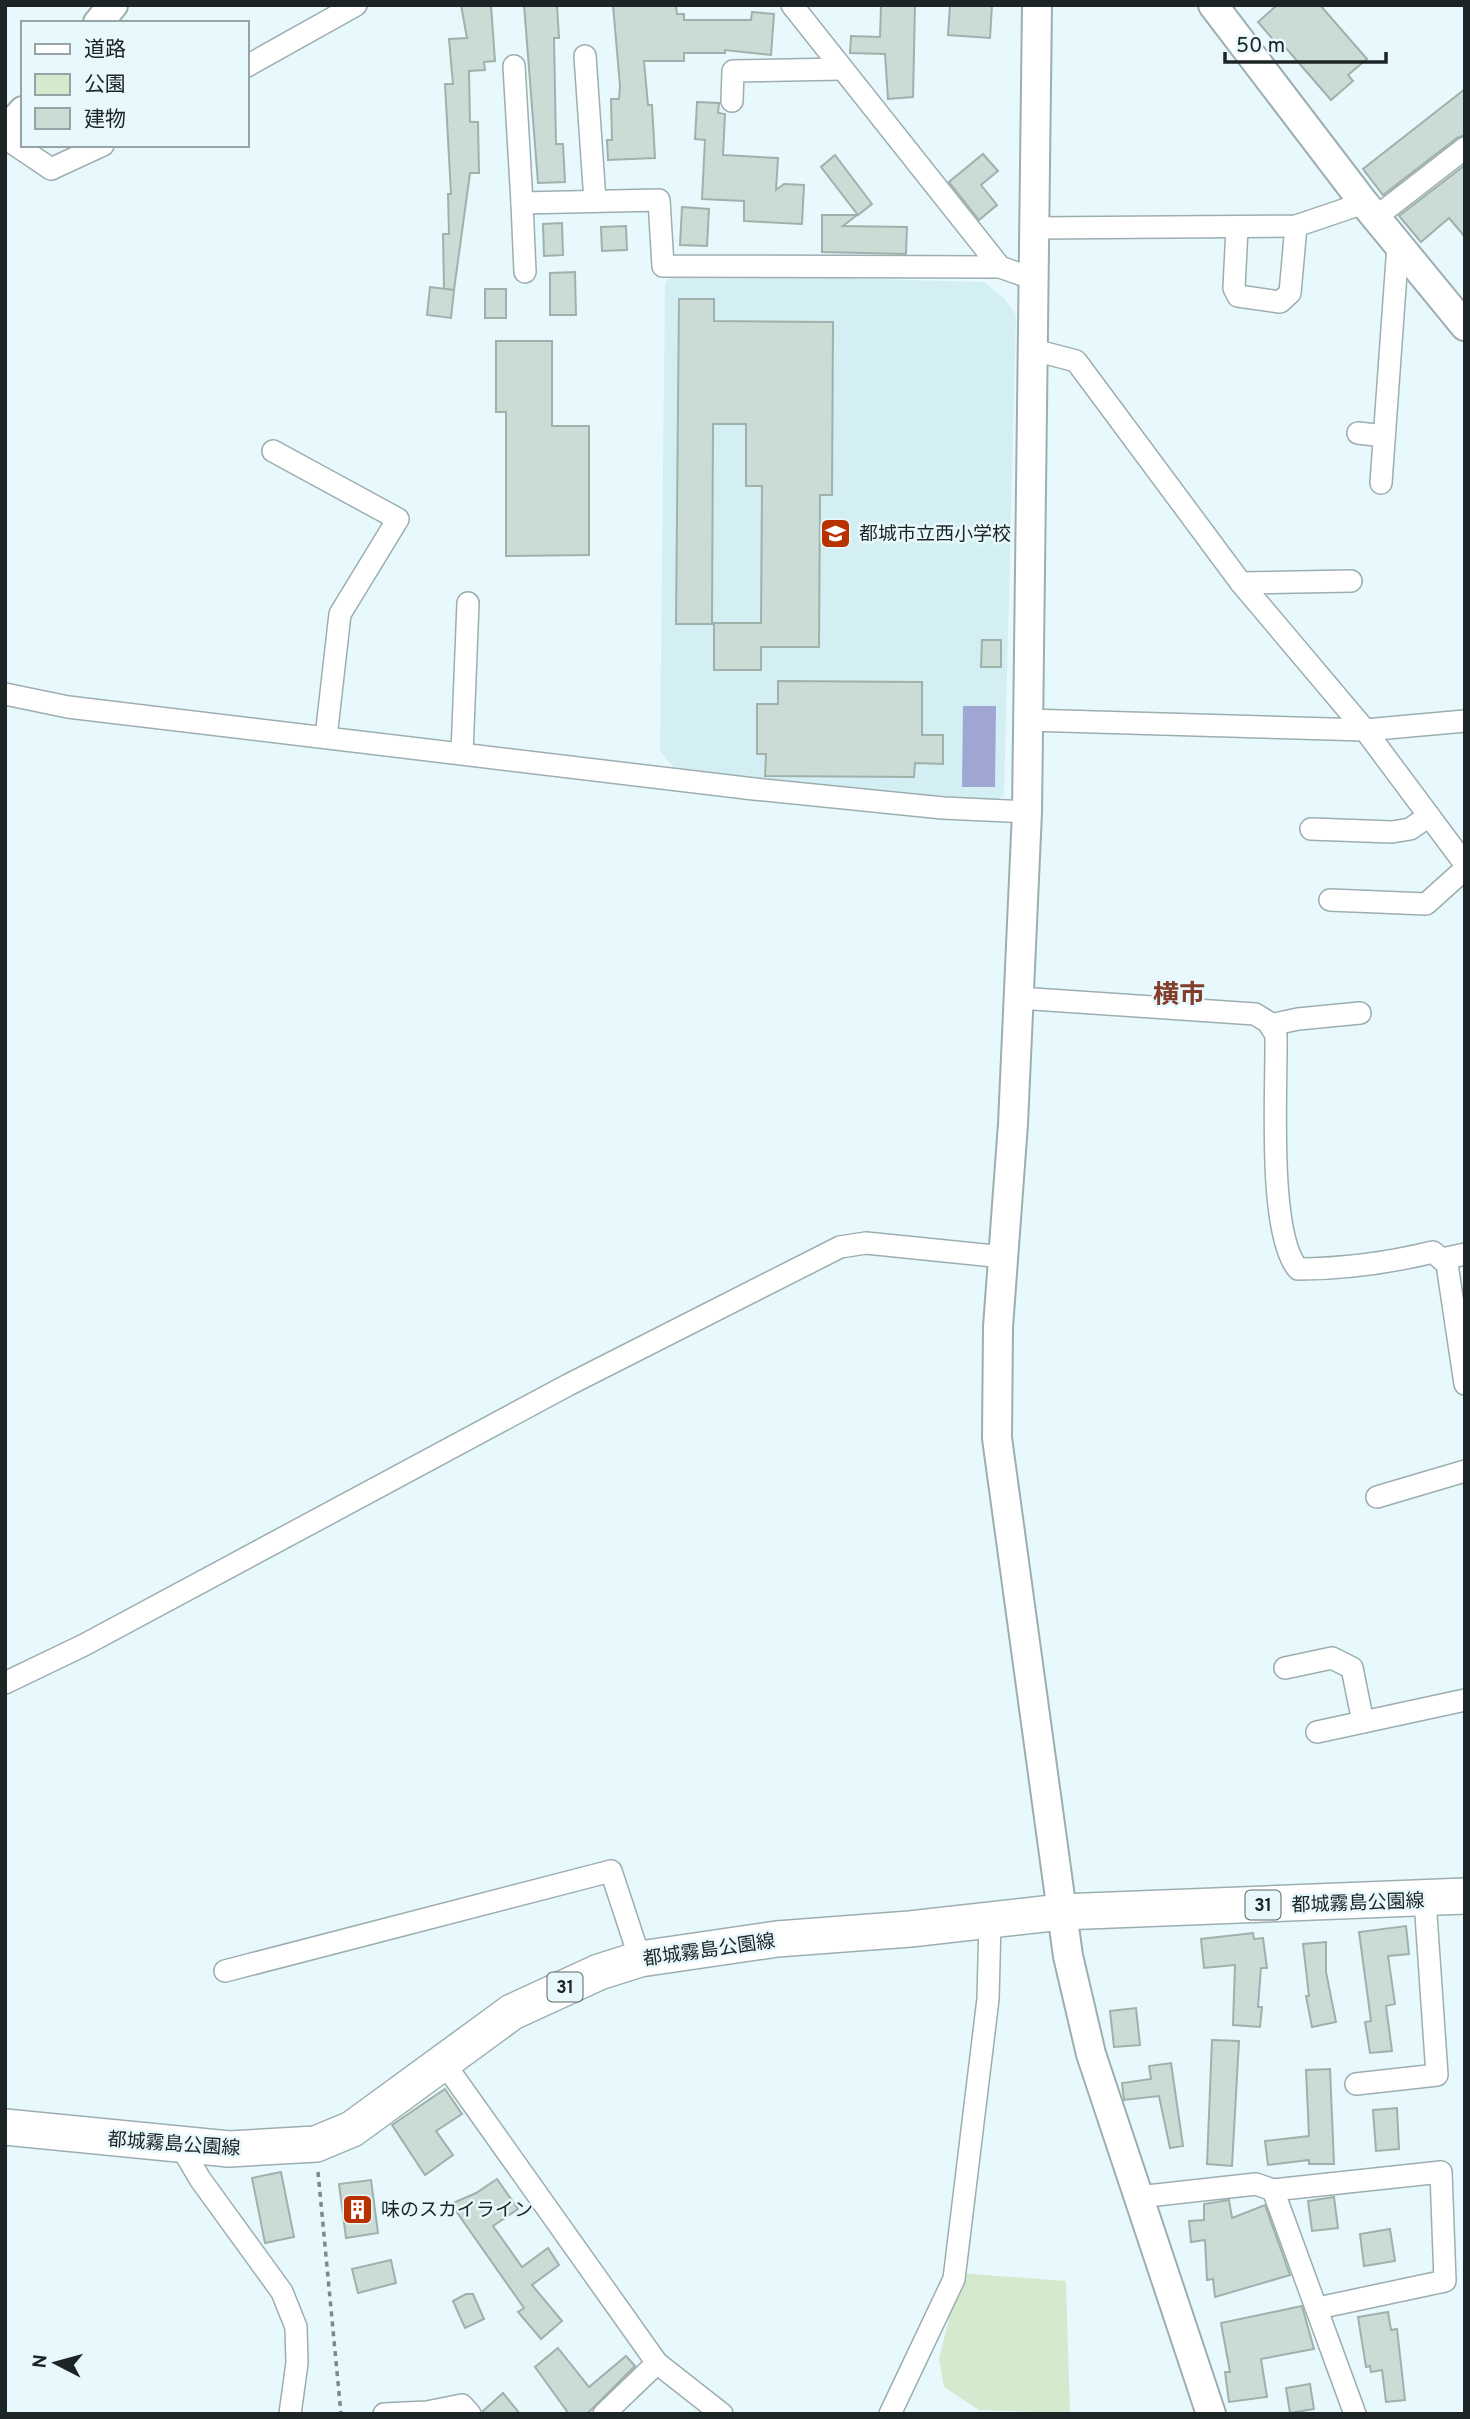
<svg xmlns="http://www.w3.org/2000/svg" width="1470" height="2419" viewBox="0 0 1470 2419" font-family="Overpass,'Noto Sans JP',sans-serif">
	<rect width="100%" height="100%" fill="#e7f9fc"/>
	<path fill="#d4eff4" d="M675,274l309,8 21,17 11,16 -12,480 -11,8 -315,-31 -18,-21 5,-468z"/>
	<path fill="#d4eacf" d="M960,2273l106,8 4,132 -91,-3 -35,-23 -5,-28z"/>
	<path fill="#9fa6d4" d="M963,706h33l-1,81h-33z"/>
	<g fill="#cbdcd6" stroke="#a0b1ab" stroke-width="2">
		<path d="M461,5h30l4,56 -11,1 1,8 -16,1 1,51h8l1,51h-9l-16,117 -10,-1 -1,-55h6l-1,-40h3l-6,-110h8l-4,-45 18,-1z"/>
		<path d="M524,5h33l2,33h-5l2,106h7l2,38 -27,1z"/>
		<path d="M613,5h63l1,9h7v6h67l1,-8 22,2 -3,41 -46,-5v3h-41v8h-40l4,44h4l3,53 -47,2 -1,-20h5l-1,-41h8l1,-13z"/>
		<path d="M885,5h30l-2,92 -25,2 -3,-45 -35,-1 1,-17 29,1 1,-31z"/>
		<path d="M950,5h42l-2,33 -42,-3z"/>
		<path d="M1277,5h43l47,54 -19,16 5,6 -22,19 -52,-60 -3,3 -18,-21z"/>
		<path d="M1465,89v46l-8,3 -74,57 -20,-26z"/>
		<path d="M697,102l22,1 -1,10 7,1 -2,41 55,3 -2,32 8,-6 20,1 -2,39 -58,-3v-20l-42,-2 3,-59 -10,-1z"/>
		<path d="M983,154l15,17 -17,14 16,20 -18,15 -30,-38z"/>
		<path d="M835,155l37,49 -14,11 -37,-48z"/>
		<path d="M1465,165v72l-16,-19 -28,24 -22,-26z"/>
		<path d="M682,207l27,2 -2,37 -27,-1z"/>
		<path d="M822,215h35l-14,11 64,1 -1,27 -84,-2z"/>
		<path d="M562,223l1,32 -19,1 -1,-32z"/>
		<path d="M626,226l1,24 -25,1 -1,-24z"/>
		<path d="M575,272l1,43h-26v-42z"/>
		<path d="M430,287l24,3 -3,28 -24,-3z"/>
		<rect x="485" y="289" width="21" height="29"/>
		<path d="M679,299h35v22l119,1 -1,173h-12l-1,152h-58v23h-47v-47h47l1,-137h-16v-62h-33l-1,200h-36z"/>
		<path d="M496,341h56v85h37v129l-83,1v-144h-10z"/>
		<path d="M982,640h19v27h-20z"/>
		<path d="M778,681l144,1v53h21v29l-28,-1 -1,14 -149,-1 1,-22h-9v-50h21z"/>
		<path d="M1406,1926l3,28 -21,2 7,48 -9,2 6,45 -22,2 -5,-31 6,-1 -12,-89z"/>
		<path d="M1253,1933l1,6 9,-1 4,30h-6l-3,39h4l-2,20 -27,-2 2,-60 -31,3 -3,-29z"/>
		<path d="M1326,1942v30l10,50 -24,5 -6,-31h3l-6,-52z"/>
		<path d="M1136,2008l4,37 -26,2 -4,-36z"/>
		<path d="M1212,2040l27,1 -7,125 -25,-2z"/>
		<path d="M1171,2063l12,83 -13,2 -11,-52 -35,4 -2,-17 29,-4 -2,-13z"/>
		<path d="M1330,2069l4,95h-25v-4l-41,5 -3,-24 44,-5 -3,-66z"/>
		<path d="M445,2089l17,25 -26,17 17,24 -28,20 -33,-50z"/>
		<path d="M1397,2108l2,41 -23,2 -3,-41z"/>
		<path d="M281,2172l13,65 -29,6 -13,-65z"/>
		<path d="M497,2179l21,30 -25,17 29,41 26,-19 11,17 -27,20 30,36 -21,18 -23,-27 6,-4 -73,-104 25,-11z"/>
		<path d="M371,2180l7,53 -32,5 -7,-54z"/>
		<path d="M1334,2197l4,31 -26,3 -4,-30z"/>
		<path d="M1229,2200l3,18 33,-13 25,70 -75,22 -2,-18 -6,1 -2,-40 -14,2 -2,-21 15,-1v-16z"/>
		<path d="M1390,2229l5,32 -31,5 -4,-32z"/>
		<path d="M391,2260l5,23 -38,10 -6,-24z"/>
		<path d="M466,2294h7l11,25 -19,9 -12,-27z"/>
		<path d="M1302,2306l12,43 -53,10 6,38 -38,5 -4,-30h5l-9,-49z"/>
		<path d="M1388,2312l3,18 6,-1 8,71 -19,2 -4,-32 -11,2 -1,-6 -4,1 -8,-50z"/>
		<path d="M558,2348l31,39 37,-31 9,10 -48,48h-18l-34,-47z"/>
		<path d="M1310,2384l4,25 -24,4 -4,-25z"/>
		<path d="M503,2393l17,21h-37v-3z"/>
	</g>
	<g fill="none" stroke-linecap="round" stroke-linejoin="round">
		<defs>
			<g id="minor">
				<path d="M792,5l208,262 34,12"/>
				<path d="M585,56l10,145"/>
				<path d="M247,66l109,-61"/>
				<path d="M514,66l8,137 137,-3 4,66 337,1"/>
				<path d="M732,101l1,-30 109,-2"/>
				<path d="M5,138l46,31 52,-24"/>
				<path d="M522,203l3,69"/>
				<path d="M1376,217l89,-69"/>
				<path d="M1035,228l261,-2 68,-23"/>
				<path d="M1237,228l-3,60 4,8 42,6 10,-9 6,-67"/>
				<path d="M1034,350l42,11 165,222 124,147 100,134"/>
				<path d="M1358,433l26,3"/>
				<path d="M273,451l125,68 -58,95 -14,123"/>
				<path d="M1381,483l17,-238"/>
				<path d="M1241,583l110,-2"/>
				<path d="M5,694l63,13 686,82 189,19 84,4"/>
				<path d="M1028,720l337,10 100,-9"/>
				<path d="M462,753l6,-150"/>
				<path d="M1311,829l81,3 18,-3 19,-13"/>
				<path d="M1330,900l96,4 39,-35"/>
				<path d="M1019,998l236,16 13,8 8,13c1,51 -9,198 22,234 47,0 90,-6 135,-17l14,12 18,120"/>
				<path d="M1270,1025l28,-6 62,-6"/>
				<path d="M1442,1259l23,-5"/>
				<path d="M1377,1497l88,-26"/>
				<path d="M1285,1668l47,-10 20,10 11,54"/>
				<path d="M5,1683l79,-38 484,-260 272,-138 26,-4 138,14"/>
				<path d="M1317,1732l148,-32"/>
				<path d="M225,1971l386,-100 29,88"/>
				<path d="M444,2063l213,300 65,51"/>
				<path d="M1356,2084l81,-9 -12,-175"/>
				<path d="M180,2145l20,34 82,113 14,35 1,36 -7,51"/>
				<path d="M1273,2190l168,-18 4,109 -127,27"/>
				<path d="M1138,2197l118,-13 17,6 82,224"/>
				<path d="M384,2414l43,-2 35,-7 8,9"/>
				<path d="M604,2414l53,-51"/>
				<path d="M890,2414l64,-135 34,-280 2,-77"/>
			</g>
			<g id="tertiary">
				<path d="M1037,5l-10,807 -14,312 -15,203 -1,111 71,518 23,98 120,360"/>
				<path d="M1213,5l151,198 101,123"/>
				<path d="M98,23l15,-18"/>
				<path d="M5,131l18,-20"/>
			</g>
			<path id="primary" d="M5,2127l224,22 87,-5 36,-15 160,-117 87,-40 41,-13 137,-20 133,-10 151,-17 404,-16"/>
		</defs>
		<use href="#minor" stroke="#9daeb1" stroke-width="24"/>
		<use href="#tertiary" stroke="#9daeb1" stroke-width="32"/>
		<use href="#primary" stroke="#9daeb1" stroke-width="38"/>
		<path stroke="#7c888a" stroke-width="3.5" stroke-dasharray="5 5" stroke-linecap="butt" d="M318,2172l23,242"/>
		<use href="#minor" stroke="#fff" stroke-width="21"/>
		<use href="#tertiary" stroke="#fff" stroke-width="28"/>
		<use href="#primary" stroke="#fff" stroke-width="35"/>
	</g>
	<defs>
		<symbol id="school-square" viewBox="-11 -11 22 22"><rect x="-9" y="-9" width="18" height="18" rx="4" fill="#ba3100" stroke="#e7f9fc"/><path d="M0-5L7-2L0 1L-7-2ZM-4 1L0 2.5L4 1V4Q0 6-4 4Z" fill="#fff"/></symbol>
		<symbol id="building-square" viewBox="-11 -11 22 22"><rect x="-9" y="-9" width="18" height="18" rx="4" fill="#ba3100" stroke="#e7f9fc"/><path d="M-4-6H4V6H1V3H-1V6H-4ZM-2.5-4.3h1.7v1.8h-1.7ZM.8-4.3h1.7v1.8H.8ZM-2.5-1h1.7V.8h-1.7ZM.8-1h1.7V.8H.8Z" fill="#fff"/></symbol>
	</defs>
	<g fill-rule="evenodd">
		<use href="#school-square" x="818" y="516" width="35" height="35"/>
		<use href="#building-square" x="340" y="2192" width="35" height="35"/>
	</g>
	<g text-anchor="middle" stroke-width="5" stroke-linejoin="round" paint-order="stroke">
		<g fill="#e7f9fc" stroke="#5a6466" stroke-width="2">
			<rect x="1245.5" y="1890.5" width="35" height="29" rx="5"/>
			<rect x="547.5" y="1972.5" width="35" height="29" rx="5"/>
		</g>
		<g font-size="18" font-weight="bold" fill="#1d2425">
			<text x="1263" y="1911">31</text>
			<text x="565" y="1993">31</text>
		</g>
		<g font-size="19" fill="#1d2425" stroke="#e7f9fc" text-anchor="start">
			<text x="859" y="540">都城市立西小学校</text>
			<text x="381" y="2216">味のスカイライン</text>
		</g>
		<g font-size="19" fill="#1d2425" stroke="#e7f9fc">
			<text transform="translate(1358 1902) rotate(-2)" y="7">都城霧島公園線</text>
			<text transform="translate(709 1949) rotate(-8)" y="7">都城霧島公園線</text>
			<text transform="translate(174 2143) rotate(4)" y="7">都城霧島公園線</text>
		</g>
		<g font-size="26" font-weight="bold" fill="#833e2b" stroke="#e7f9fc">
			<text x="1179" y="1003">横市</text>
		</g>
	</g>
	<rect width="1470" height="2419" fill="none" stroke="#1d2425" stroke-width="14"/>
	<rect x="21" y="21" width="228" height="126" fill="#e7f9fc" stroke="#96a4a6" stroke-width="2"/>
	<rect x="35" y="44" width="35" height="10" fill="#ffffff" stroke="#96a4a6" stroke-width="2"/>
	<text x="84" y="56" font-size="21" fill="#1d2425">道路</text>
	<rect x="35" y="74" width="35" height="21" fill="#d4eacf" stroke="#96a4a6" stroke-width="2"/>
	<text x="84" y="91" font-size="21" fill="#1d2425">公園</text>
	<rect x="35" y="108" width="35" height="21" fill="#cbdcd6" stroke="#96a4a6" stroke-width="2"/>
	<text x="84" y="126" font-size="21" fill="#1d2425">建物</text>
	<g transform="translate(56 2363) rotate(276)" stroke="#e7f9fc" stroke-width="5" paint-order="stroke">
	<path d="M0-5L12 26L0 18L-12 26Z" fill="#1d2425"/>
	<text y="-10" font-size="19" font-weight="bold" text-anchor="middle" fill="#1d2425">N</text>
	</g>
	<path d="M1225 52v10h161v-10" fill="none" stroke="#1d2425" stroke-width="3.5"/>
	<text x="1236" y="52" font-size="21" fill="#1d2425" stroke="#e7f9fc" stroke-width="5" paint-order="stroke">50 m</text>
</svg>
